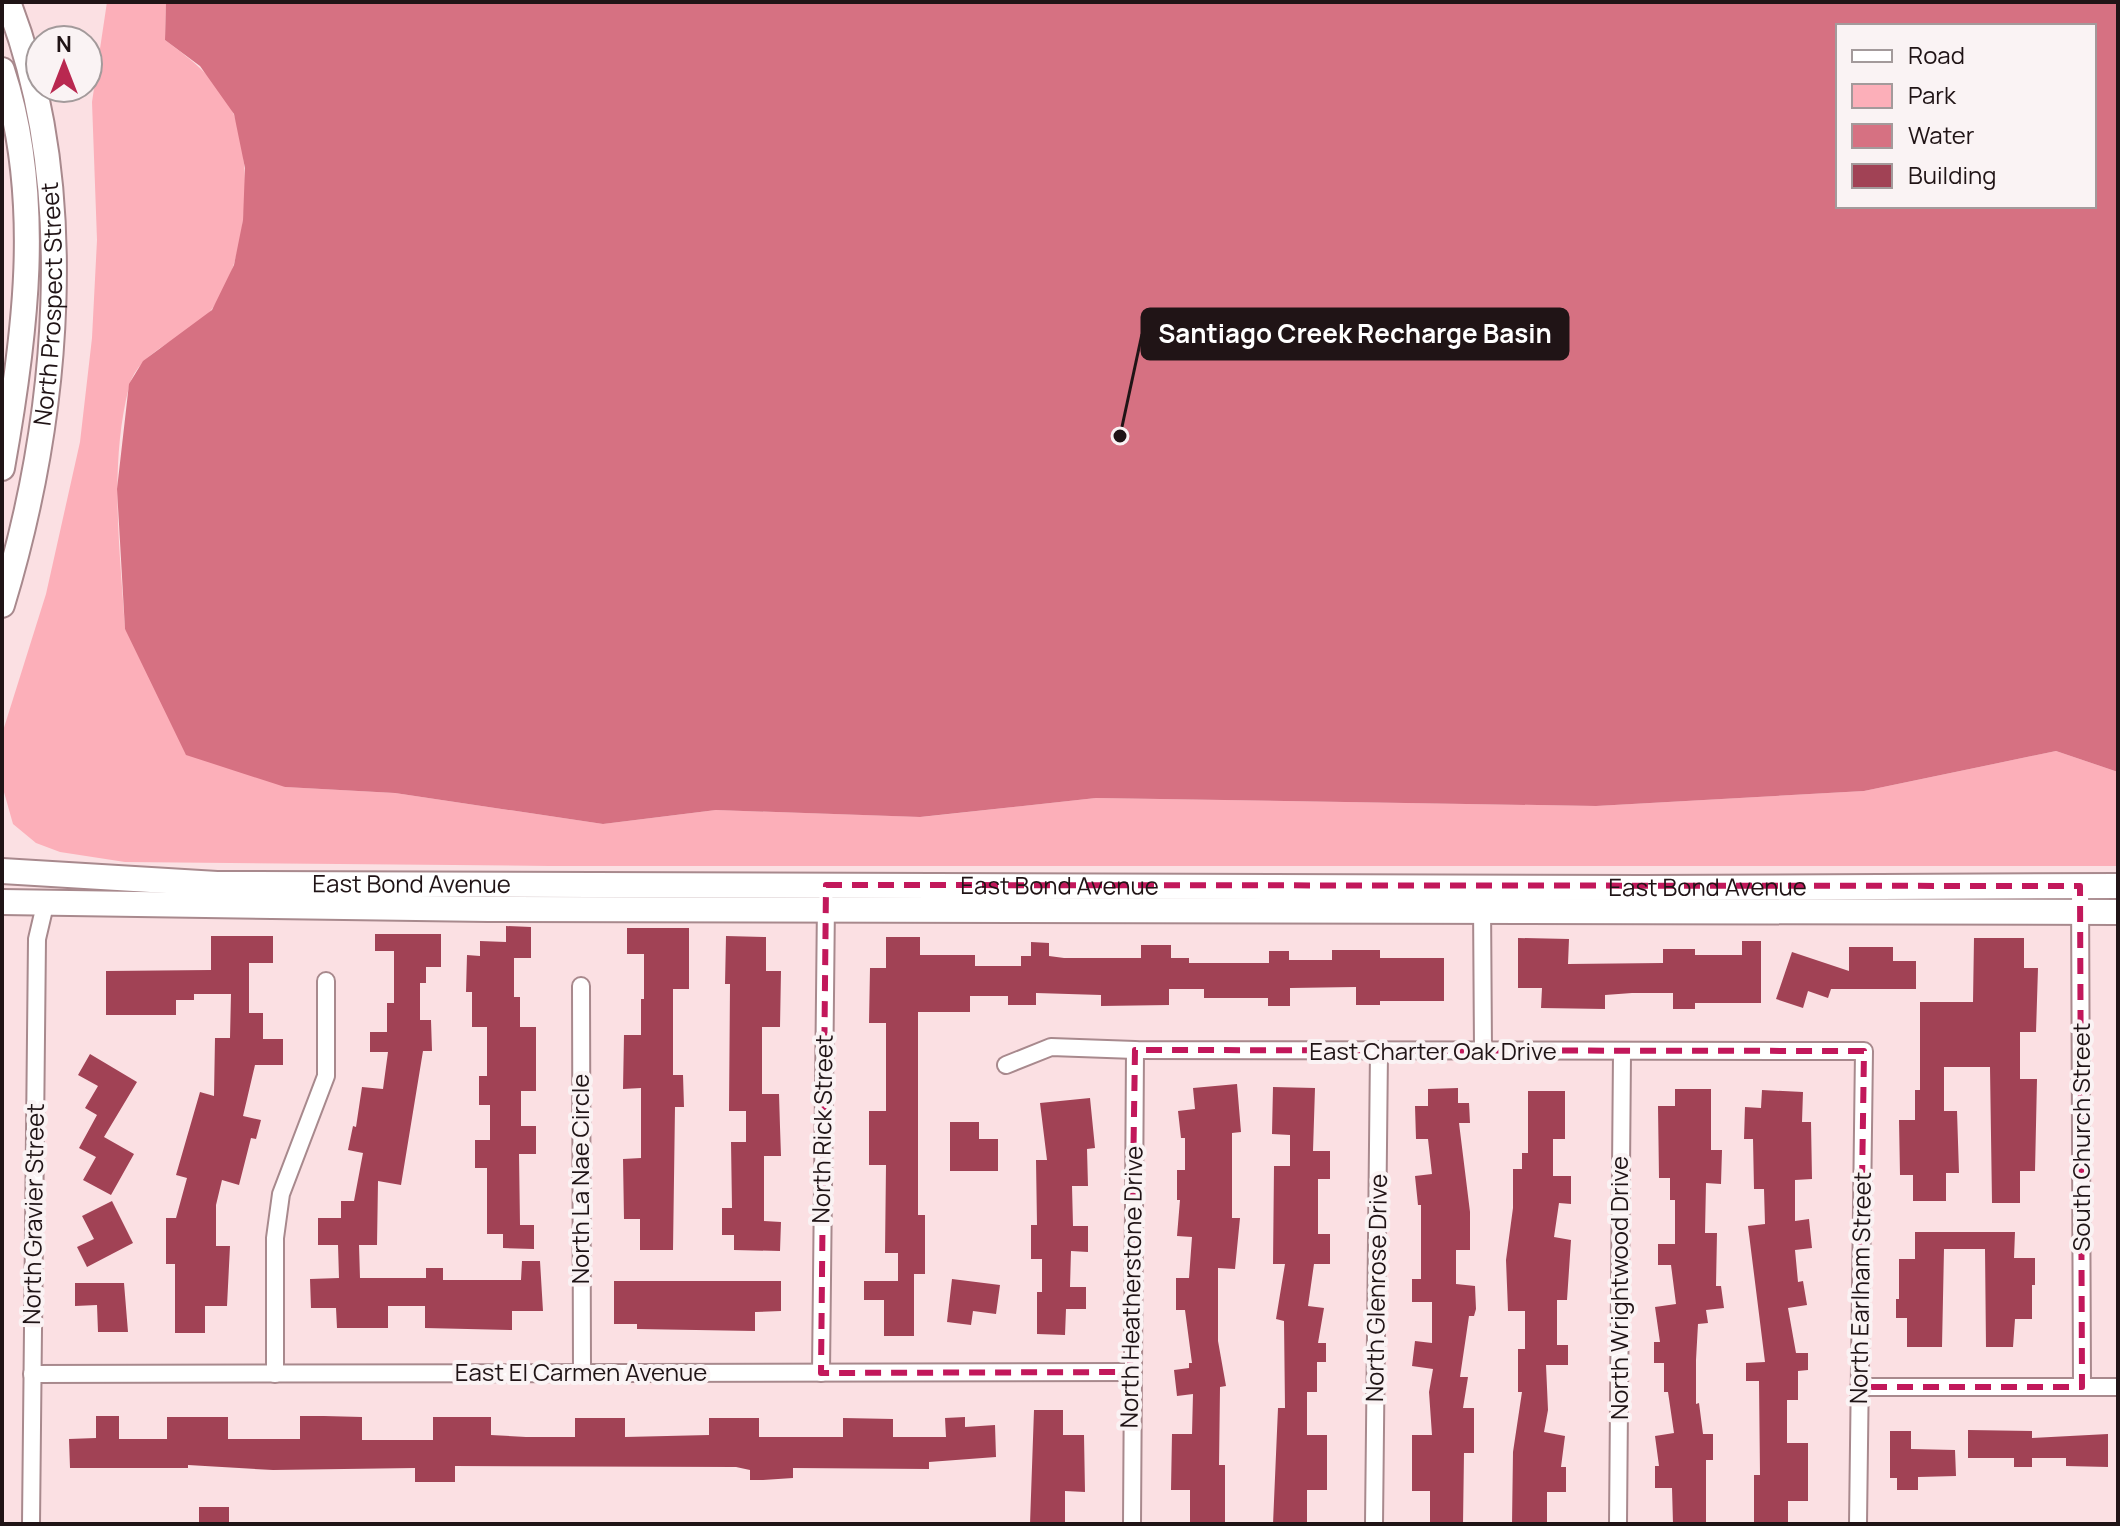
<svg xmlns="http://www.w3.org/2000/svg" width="2120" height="1526" viewBox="0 0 2120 1526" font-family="Manrope,sans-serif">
	<rect width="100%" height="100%" fill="#fbe0e3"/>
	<path fill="#fcafb9" d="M107,2h59l-1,38c27,20 57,43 69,75 20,54 13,148 -22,194 -22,30 -73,38 -83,78 -20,78 -9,163 -4,242l160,158 110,6 208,31 113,-14 205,7 175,-19 500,8 268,-15 192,-40 62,21v94h-1568l-425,-4 -65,-10 -24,-9 -23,-19 -11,-39v-51l44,-140 34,-152 12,-104 5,-98 -5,-138z"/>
	<path fill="#d67182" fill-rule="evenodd" d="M166,2h1952v770l-62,-21 -192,40 -268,15 -500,-8 -176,19 -204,-7 -113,14 -208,-31 -110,-6 -99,-32 -61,-126 -8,-140 12,-105 14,-23 69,-51 22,-45 9,-45 2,-52 -11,-54 -34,-48 -35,-26zM1838,26h256v180h-256z"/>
	<g fill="#a14255">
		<path d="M506,926l25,1v31h-17v39h6v30h16v64h-15v35h15v28h-17l1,71h14v24l-31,-1v-14h-16v-66h-12v-28h15v-35h-11v-29h8v-49h-15v-35h-6l1,-37 13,1v-15l26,1z"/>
		<path d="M627,928h62v61h-16v86h10l1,32h-9l-2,143h-33v-31h-16l-1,-60 18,-1v-70l-18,1 1,-54h17v-36h3v-45h-17z"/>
		<path d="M375,934h66v33h-15v16h-6v37h11l1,31h-9l-22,134 -23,-4 -1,64h-18l1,33h66v-10h17v12h78l1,-19h18l3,50h-31v19l-87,-2v-22h-37v22h-51l-1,-20h-25l-1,-29 29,-1 -1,-33h-20v-27h23v-17h13l9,-48 -15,-3 5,-24 3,1 6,-40 21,2 5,-37h-18v-20h17v-29h7v-52h-19z"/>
		<path d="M211,936h62v27h-24v50h14v26h20v26h-28l-12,51 18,4 -5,19 -5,-1 -12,47 -17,-5 -6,25v41h14l-3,60h-22v27h-30v-69h-9v-46h10l11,-40 -11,-3 24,-83 14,4 1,-58h15l1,-44h-37v6h-18v15h-70v-44l105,-1z"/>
		<path d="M726,936l40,1v34h15l-1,56h-18v67h17l1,33 1,29h-17v65l17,1 -1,29 -46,-1v-15h-12v-27h10l-1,-66h15v-31h-17l1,-127h-5z"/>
		<path d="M886,937h34v18h55v11h46v-10h10v-14l18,1v13l15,2h77v-13h30v13h18v5h80v-12h20v9h43v-10h48v8h64v43h-64v4h-24v-18l-66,1v18h-22v-8h-64v-9h-35v16l-68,1v-11l-65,-2v12h-28v-9h-38v16h-52v203h7v59h-11v62h-30v-36h-20v-19h34v-28h-13l1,-88h-17v-54h17v-88h-17l1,-55h16z"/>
		<path d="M1518,938l51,1 -1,25 95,-1v-14h32v6h47v-14h19v62h-66v6h-22v-16h-41l-27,2v14l-64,-1 1,-20h-24z"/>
		<path d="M1974,938h50v30h14l-2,64h-16v47h17l-2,92h-15v32h-28l-2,-136h-46v44h13l2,62h-13v28h-33v-26h-13l-1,-55h16v-30h5v-88h53z"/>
		<path d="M1849,947h44v14h23v28h-85l-3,9 -20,-7 -5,17 -27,-9 16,-47 57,19z"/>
		<path d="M90,1054l47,28 -33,55 30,17 -23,41 -28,-15 13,-23 -17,-9 18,-33 -12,-7 13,-22 -20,-11z"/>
		<path d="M1237,1084l4,48 -9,1v85h8l-5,51 -17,-1v73l8,45 -6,1 -1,78h6v59h-35v-34h-19l1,-56h20l1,-40 -16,2 -3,-26 15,-2v-5h3l-7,-53h-9v-32h13l3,-41 -15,-1 3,-36h-3v-30h8v-32h-4l-3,-27 17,-2 -2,-21z"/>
		<path d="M1273,1087l42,1 -2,63h17v28h-12v55h12v30h-16l-6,42 16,2 -6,35h8v19h-9v30h-10v43h20v55h-20v34h-34l5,-116h7l-1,-87 -8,-2 9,-55h-12l1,-98h16v-31l-18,-1z"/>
		<path d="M1458,1088v15h11l1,20h-11l11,89v38h-14v34l19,2 1,23 -2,7h-5l-9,61h8l-5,31h11v45h-10l-1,71h-33v-33h-18v-56h20l-3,-43 4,-23 -21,-3 3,-25 17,2v-41h-20v-23h9v-74h-3l-3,-29 17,-2 -4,-35h-12l-1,-33h13v-17z"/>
		<path d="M1675,1089h36v61h11l-1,34 -15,-1 -1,50h12l-1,53h5l3,22 -18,2 2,13 -10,1 -2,36v44l3,-1 4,31h10v26h-7v64h-33l-1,-36h-17v-22h4l-4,-30 19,-3 -6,-41h-4v-29h-10v-21h6l-5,-35 21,-3 -5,-39h-13v-21h17v-44h-5v-22h-11l-1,-72h17z"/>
		<path d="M1762,1090l41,2 -1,30h9l1,57 -17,1v41l14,-2 3,29 -17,2 3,32 5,-1 4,24 -19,3 8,45h12v17l-10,1v29h-11v43h21v58h-20v23h-34v-49h6l-1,-94h-13v-18l19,-1 -17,-136 17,-2 -1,-35h-10l-1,-50h-9l1,-32 16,1z"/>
		<path d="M1528,1091h37v48h-12v37h18v28l-12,-1 -5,34 17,3 -4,60h-10v45h11v20h-22l2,45 -4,22 21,4 -4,31h5v25h-19v32h-35l1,-72 9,-60h-4v-43h7v-38h-17l-2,-51 7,-52v-39h9v-16h6z"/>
		<path d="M1090,1098l5,50 -8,1 1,37h-16l1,40h15v26l-17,-1 -1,36h16v22h-20l-1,26 -28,-1v-42h5v-33h-11v-34h6l-1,-65h11l-7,-57z"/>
		<path d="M950,1122h29v17h19v32h-48z"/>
		<path d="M112,1201l21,42 -46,24 -10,-20 17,-8 -12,-23z"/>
		<path d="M1915,1232h100l-1,26h21v27h-3v34h-17l-2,28h-27l-1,-98h-41l-2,98h-35v-29h-11v-19h3v-40h16z"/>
		<path d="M952,1279l48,6 -4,29 -23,-3 -2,14 -24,-3z"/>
		<path d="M614,1281h167v30l-26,1v19l-118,-2v-5h-23z"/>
		<path d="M75,1283h49l4,49h-30l-1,-27 -22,1z"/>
		<path d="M1034,1410h29v25h21l1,57 -20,-1v33h-35z"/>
		<path d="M96,1416h23v23h48v-22h61v22h72v-23h24l38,1v23h71v-23h58v18l35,2h49v-19h50v19l84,-2v-17h50v19h84v-19l50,1v18h53l-1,-19 20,-1v10l30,-2 1,32 -67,5v7l-136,-1v10l-30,2h-13v-10l-14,-3 -281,-1v16h-40v-14l-142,2 -85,-5v3h-118l-1,-29 27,-1z"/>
		<path d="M1968,1430l64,1v7l76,-4v33l-42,-1v-8h-34v9h-18v-9h-46z"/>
		<path d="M1890,1431h21v18l44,1 1,26 -38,1v13h-21v-12h-7z"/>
		<rect x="199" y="1507" width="30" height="17"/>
	</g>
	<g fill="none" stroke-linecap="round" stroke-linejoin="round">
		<defs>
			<g id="street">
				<path d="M2080,886l2,501"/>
				<path d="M1482,901l1,150"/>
				<path d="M581,986l1,387"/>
				<path d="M1006,1065l45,-18 84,3 729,1 -6,473"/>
				<path d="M821,1373l5,-471"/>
				<path d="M32,1374l1098,-2"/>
				<path d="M275,1374v-136l6,-44 45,-118v-95"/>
				<path d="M1859,1387h259"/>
				<path d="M31,1524l6,-585 8,-34"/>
				<path d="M1132,1524l3,-474"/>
				<path d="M1374,1524l5,-473"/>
				<path d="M1618,1524l4,-471"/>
			</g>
			<g id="secondary">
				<path d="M2,70c42,127 23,269 0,398"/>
				<path id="s1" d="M2,605c57,-188 78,-417 6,-603"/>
				<path id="s2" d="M2,871l215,13 1426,4 475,-2"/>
				<path d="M2,902l486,7 1630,3"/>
			</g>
		</defs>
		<use href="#street" stroke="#a8898d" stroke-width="20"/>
		<use href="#secondary" stroke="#a8898d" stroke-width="28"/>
		<use href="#street" stroke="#fff" stroke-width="16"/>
		<use href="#secondary" stroke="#fff" stroke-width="24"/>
	</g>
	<path fill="none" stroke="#c2185b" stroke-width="6" stroke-dasharray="16 10" stroke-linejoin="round" d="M826,885l1254,1 2,501h-223l5,-336 -729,-1 -5,322 -309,1z"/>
	<g text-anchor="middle" stroke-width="8" stroke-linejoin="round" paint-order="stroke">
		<g font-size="24" fill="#201416" stroke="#faf3f4">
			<text dy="8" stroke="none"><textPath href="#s1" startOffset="306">North Prospect Street</textPath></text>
			<text dy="8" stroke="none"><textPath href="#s2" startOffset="410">East Bond Avenue</textPath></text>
			<text dy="8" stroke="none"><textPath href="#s2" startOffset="1058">East Bond Avenue</textPath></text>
			<text dy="8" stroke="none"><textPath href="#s2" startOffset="1706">East Bond Avenue</textPath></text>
			<text x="1433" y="1060">East Charter Oak Drive</text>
			<text transform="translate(823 1129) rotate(-89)" y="8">North Rick Street</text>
			<text transform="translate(2082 1137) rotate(-90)" y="8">South Church Street</text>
			<text transform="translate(581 1179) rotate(-90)" y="8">North La Nae Circle</text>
			<text transform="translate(34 1214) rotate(-89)" y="8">North Gravier Street</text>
			<text transform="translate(1132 1287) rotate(-89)" y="8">North Heatherstone Drive</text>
			<text transform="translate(1377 1288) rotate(-89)" y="8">North Glenrose Drive</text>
			<text transform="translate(1620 1288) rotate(-90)" y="8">North Wrightwood Drive</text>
			<text transform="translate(1861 1288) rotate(-89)" y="8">North Earlham Street</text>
			<text x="581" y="1381">East El Carmen Avenue</text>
		</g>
	</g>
	<path fill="none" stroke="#201416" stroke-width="3" d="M1120 436L1142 334"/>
	<circle fill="#201416" stroke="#faf3f4" stroke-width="3" cx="1120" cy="436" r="8"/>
	<rect fill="#201416" stroke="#201416" stroke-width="3" x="1142" y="309" width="426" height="50" rx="8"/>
	<g font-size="26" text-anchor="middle" font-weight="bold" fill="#fff">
		<text x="1355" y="343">Santiago Creek Recharge Basin</text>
	</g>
	<rect width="2120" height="1526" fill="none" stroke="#201416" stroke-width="8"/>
	<rect x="1836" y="24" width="260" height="184" fill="#faf3f4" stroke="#a39a9b" stroke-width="2"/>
	<rect x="1852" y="50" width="40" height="12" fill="#ffffff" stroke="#a39a9b" stroke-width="2"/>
	<text x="1908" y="64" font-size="24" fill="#201416">Road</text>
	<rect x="1852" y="84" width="40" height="24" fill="#fcafb9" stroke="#a39a9b" stroke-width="2"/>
	<text x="1908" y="104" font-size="24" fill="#201416">Park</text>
	<rect x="1852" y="124" width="40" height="24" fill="#d67182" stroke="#a39a9b" stroke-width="2"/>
	<text x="1908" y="144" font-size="24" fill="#201416">Water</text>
	<rect x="1852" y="164" width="40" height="24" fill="#a14255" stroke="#a39a9b" stroke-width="2"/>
	<text x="1908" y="184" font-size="24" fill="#201416">Building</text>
	<g transform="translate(64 64)"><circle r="38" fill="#faf3f4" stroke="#a39a9b" stroke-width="2"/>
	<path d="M0-6L14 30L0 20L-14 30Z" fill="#b92850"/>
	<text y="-12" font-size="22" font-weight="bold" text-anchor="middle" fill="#201416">N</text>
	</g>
</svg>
